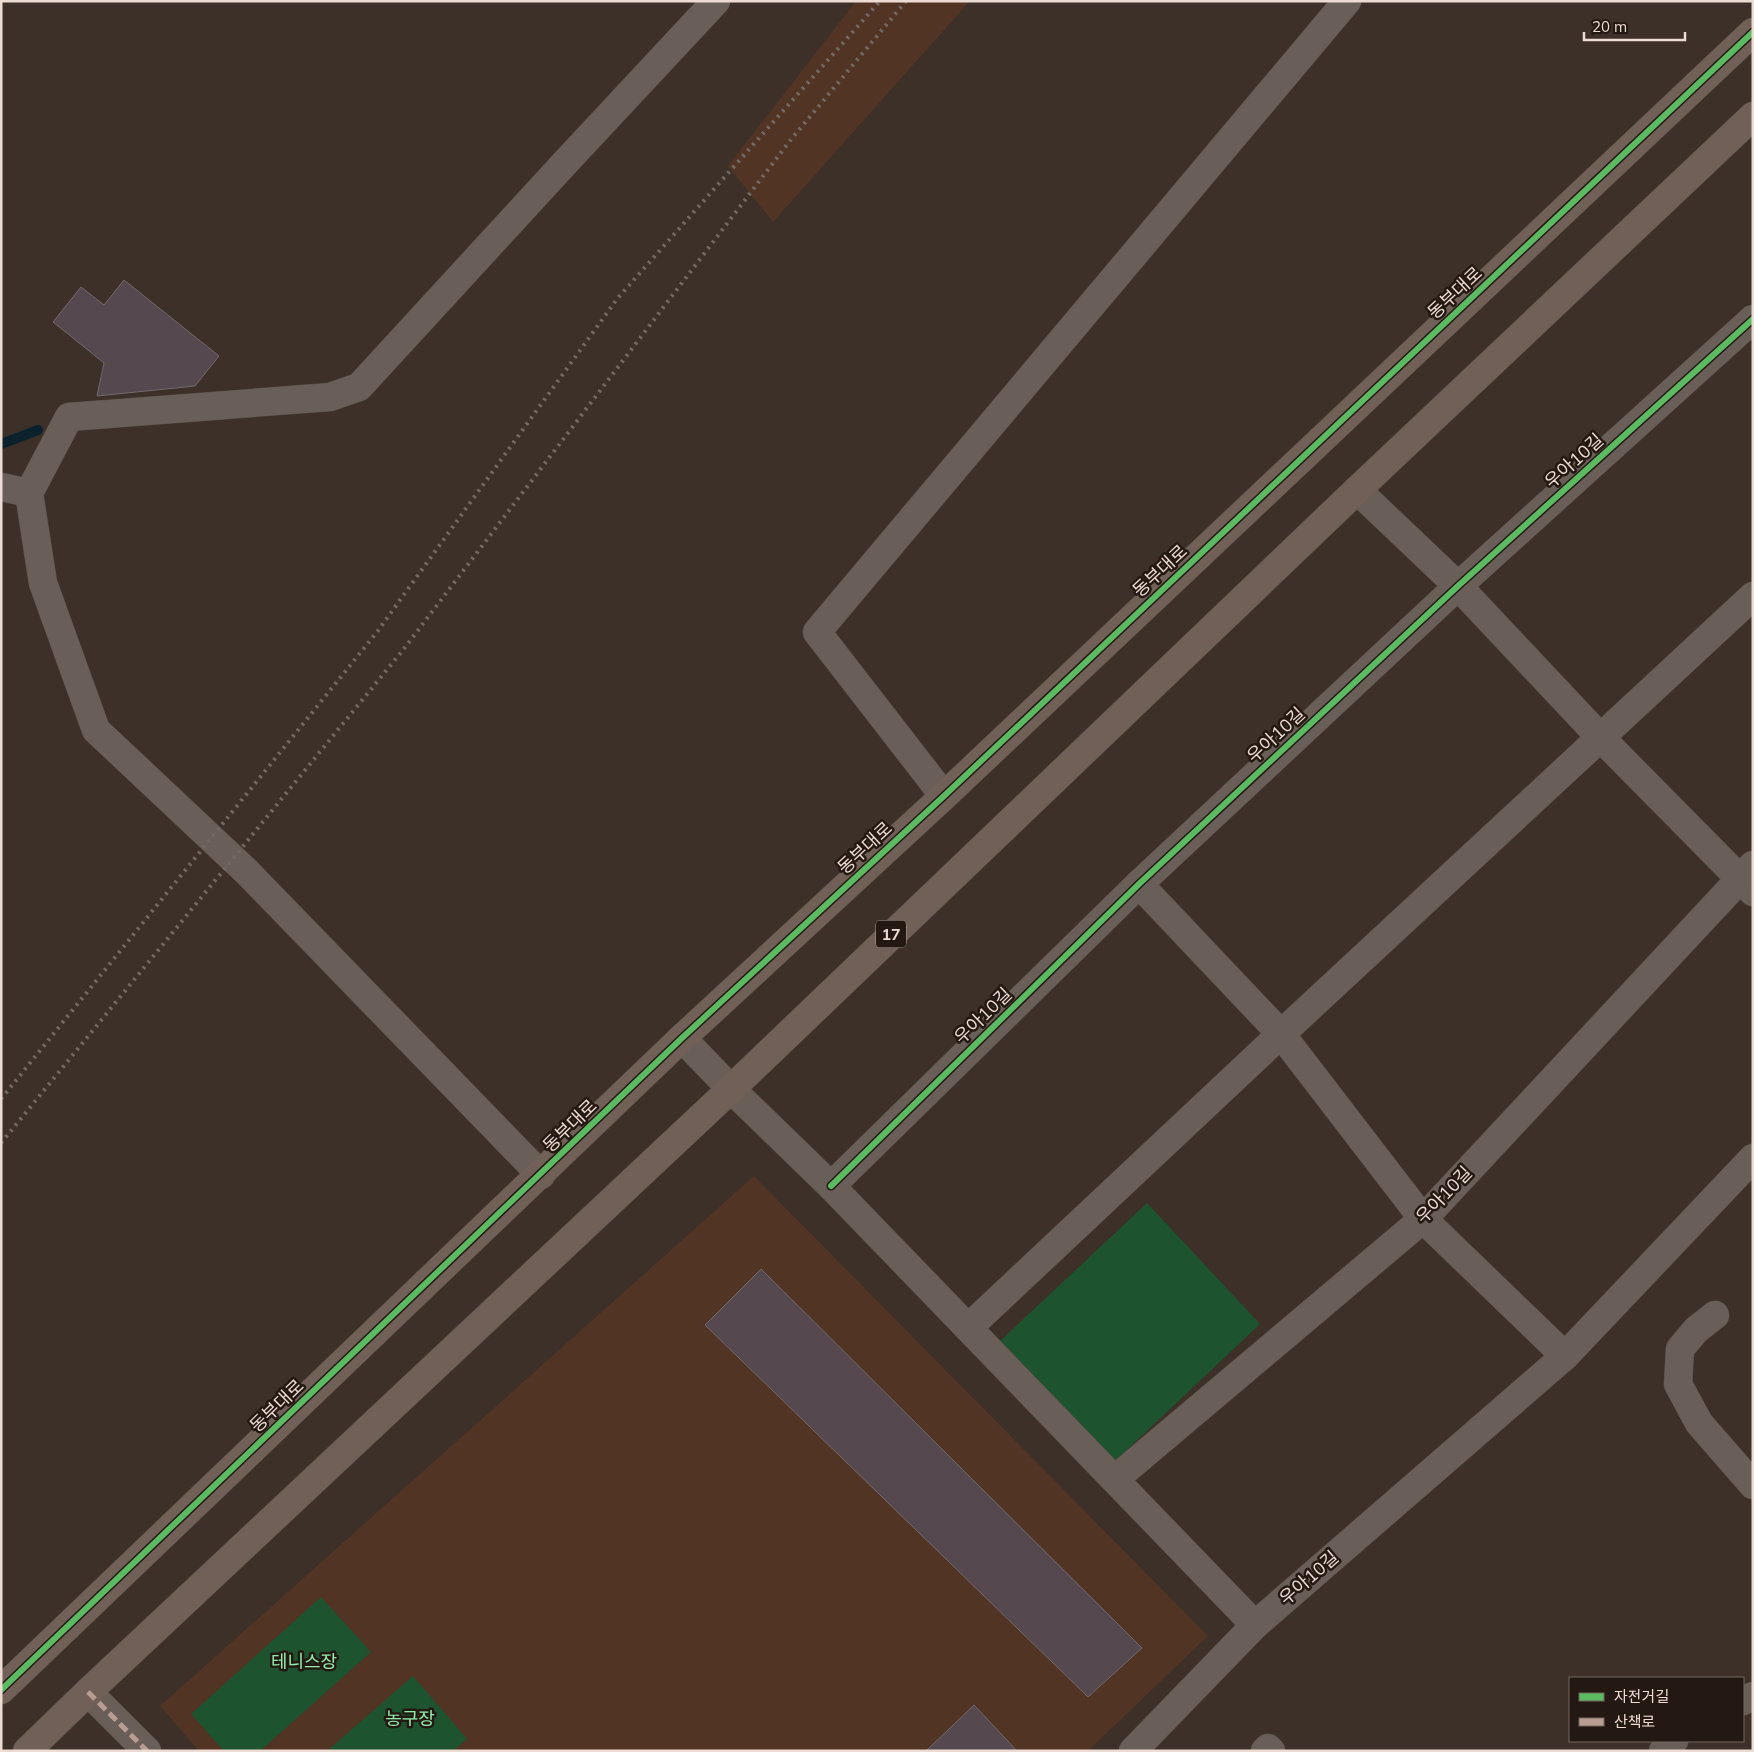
<svg xmlns="http://www.w3.org/2000/svg" width="1754" height="1752" viewBox="0 0 1754 1752" font-family="Mulish,'Noto Sans KR',sans-serif">
	<rect width="100%" height="100%" fill="#3d3028"/>
	<g fill="#513424">
		<path d="M856,1h114l-197,221 -45,-56z"/>
		<path d="M754,1176l454,460 -120,115h-889l-39,-45z"/>
	</g>
	<g fill="#1d532f">
		<path d="M1147,1203l113,121 -147,139 -114,-121z"/>
		<path d="M321,1597l50,55 -111,99h-36l-33,-37z"/>
		<path d="M413,1676l54,63 -14,12h-126z"/>
	</g>
	<g fill="none" stroke-linecap="round" stroke-linejoin="round">
		<path stroke="#0b222d" stroke-width="10" d="M1,444l37,-14"/>
	</g>
	<g fill="#55484f" stroke="#726a6b">
		<path d="M124,280l95,76 -24,30 -98,10 7,-33 -51,-41 28,-35 23,18z"/>
		<path d="M761,1269l381,379 -54,49 -383,-372z"/>
		<path d="M974,1705l43,46h-91z"/>
	</g>
	<g fill="none" stroke-linecap="round" stroke-linejoin="round">
		<defs>
			<g id="minor">
				<path d="M1,487l28,6"/>
				<path d="M1357,490l101,96 142,151 153,155"/>
				<path d="M944,796l-127,-164 530,-631"/>
				<path d="M1139,884l142,150 142,185 142,137"/>
				<path d="M682,1038l49,51 100,97 424,439"/>
				<path d="M541,1175l-294,-303 -151,-142 -53,-147 -14,-90 40,-76 261,-20 29,-10 204,-222 153,-164"/>
				<path d="M831,1186l308,-302 319,-298 295,-267"/>
				<path d="M1715,1315l-19,15 -16,19 -2,35 21,39 54,62"/>
				<path d="M968,1328l313,-294 472,-438"/>
				<path d="M1115,1479l308,-260 330,-354"/>
				<path d="M88,1692l59,59"/>
				<path d="M1743,1701l10,-5"/>
				<path d="M1133,1751l122,-126 310,-269 188,-198"/>
				<path d="M1265,1751l3,-3 3,3"/>
				<path d="M1663,1751l11,-10"/>
			</g>
			<g id="major">
				<path d="M1,1690l681,-652 262,-242 809,-764"/>
				<path d="M27,1751l61,-59 643,-603 626,-599 396,-374"/>
			</g>
		</defs>
		<use href="#minor" stroke="#564c44" stroke-width="29"/>
		<use href="#major" stroke="#564c44" stroke-width="29"/>
		<use href="#minor" stroke="#695f58" stroke-width="28"/>
		<use href="#major" stroke="#716058" stroke-width="28"/>
		<g stroke="#736964" stroke-width="4" stroke-dasharray="2.5 5" stroke-linecap="butt">
			<path d="M1,1099l376,-467 240,-333 263,-298"/>
			<path d="M1,1143l402,-493 386,-508 117,-141"/>
		</g>
		<path stroke="#b99d93" stroke-width="5" stroke-dasharray="10 5" stroke-linecap="butt" d="M88,1692l59,59"/>
		<defs>
			<g id="cycleway">
				<path d="M831,1186l308,-302 319,-298 295,-267"/>
				<path d="M1,1690l681,-652 262,-242 809,-764"/>
			</g>
		</defs>
		<use href="#cycleway" stroke="#241912" stroke-width="9"/>
		<use href="#cycleway" stroke="#5cba63" stroke-width="6"/>
	</g>
	<g text-anchor="middle" stroke-width="5" stroke-linejoin="round" paint-order="stroke">
		<rect fill="#241912" stroke="#b1a299" stroke-width="1" x="876" y="920.5" width="30" height="27" rx="4"/>
		<g font-size="16" font-weight="bold" fill="#eddcd3">
			<text x="891" y="940">17</text>
		</g>
		<g font-size="18" fill="#eddcd3" stroke="#241912">
			<text transform="translate(1455 293) rotate(-43)" y="6">동부대로</text>
			<text transform="translate(1574 461) rotate(-42)" y="6">우아10길</text>
			<text transform="translate(1160 571) rotate(-43)" y="6">동부대로</text>
			<text transform="translate(1276 735) rotate(-43)" y="6">우아10길</text>
			<text transform="translate(865 848) rotate(-43)" y="6">동부대로</text>
			<text transform="translate(983 1016) rotate(-44)" y="6">우아10길</text>
			<text transform="translate(570 1126) rotate(-44)" y="6">동부대로</text>
			<text transform="translate(1444 1195) rotate(-46)" y="6">우아10길</text>
			<text transform="translate(277 1406) rotate(-44)" y="6">동부대로</text>
			<text transform="translate(1309 1578) rotate(-41)" y="6">우아10길</text>
		</g>
		<g font-size="18" fill="#8feca9" stroke="#241912">
			<text x="304" y="1668">테니스장</text>
			<text x="410" y="1725">농구장</text>
		</g>
	</g>
	<rect width="1754" height="1752" fill="none" stroke="#eddcd3" stroke-width="5"/>
	<rect x="1569" y="1677" width="175" height="65" fill="#241912" stroke="#74675f"/>
	<rect x="1579" y="1693" width="25" height="8" fill="#5cba63" stroke="#74675f"/>
	<text x="1614" y="1702" font-size="15" fill="#eddcd3">자전거길</text>
	<rect x="1579" y="1718" width="25" height="8" fill="#b99d93" stroke="#74675f"/>
	<text x="1614" y="1727" font-size="15" fill="#eddcd3">산책로</text>
	<path d="M1584 32v8h101v-8" fill="none" stroke="#eddcd3" stroke-width="2.5"/>
	<text x="1592" y="32" font-size="15" fill="#eddcd3" stroke="#241912" stroke-width="4" paint-order="stroke">20 m</text>
</svg>
